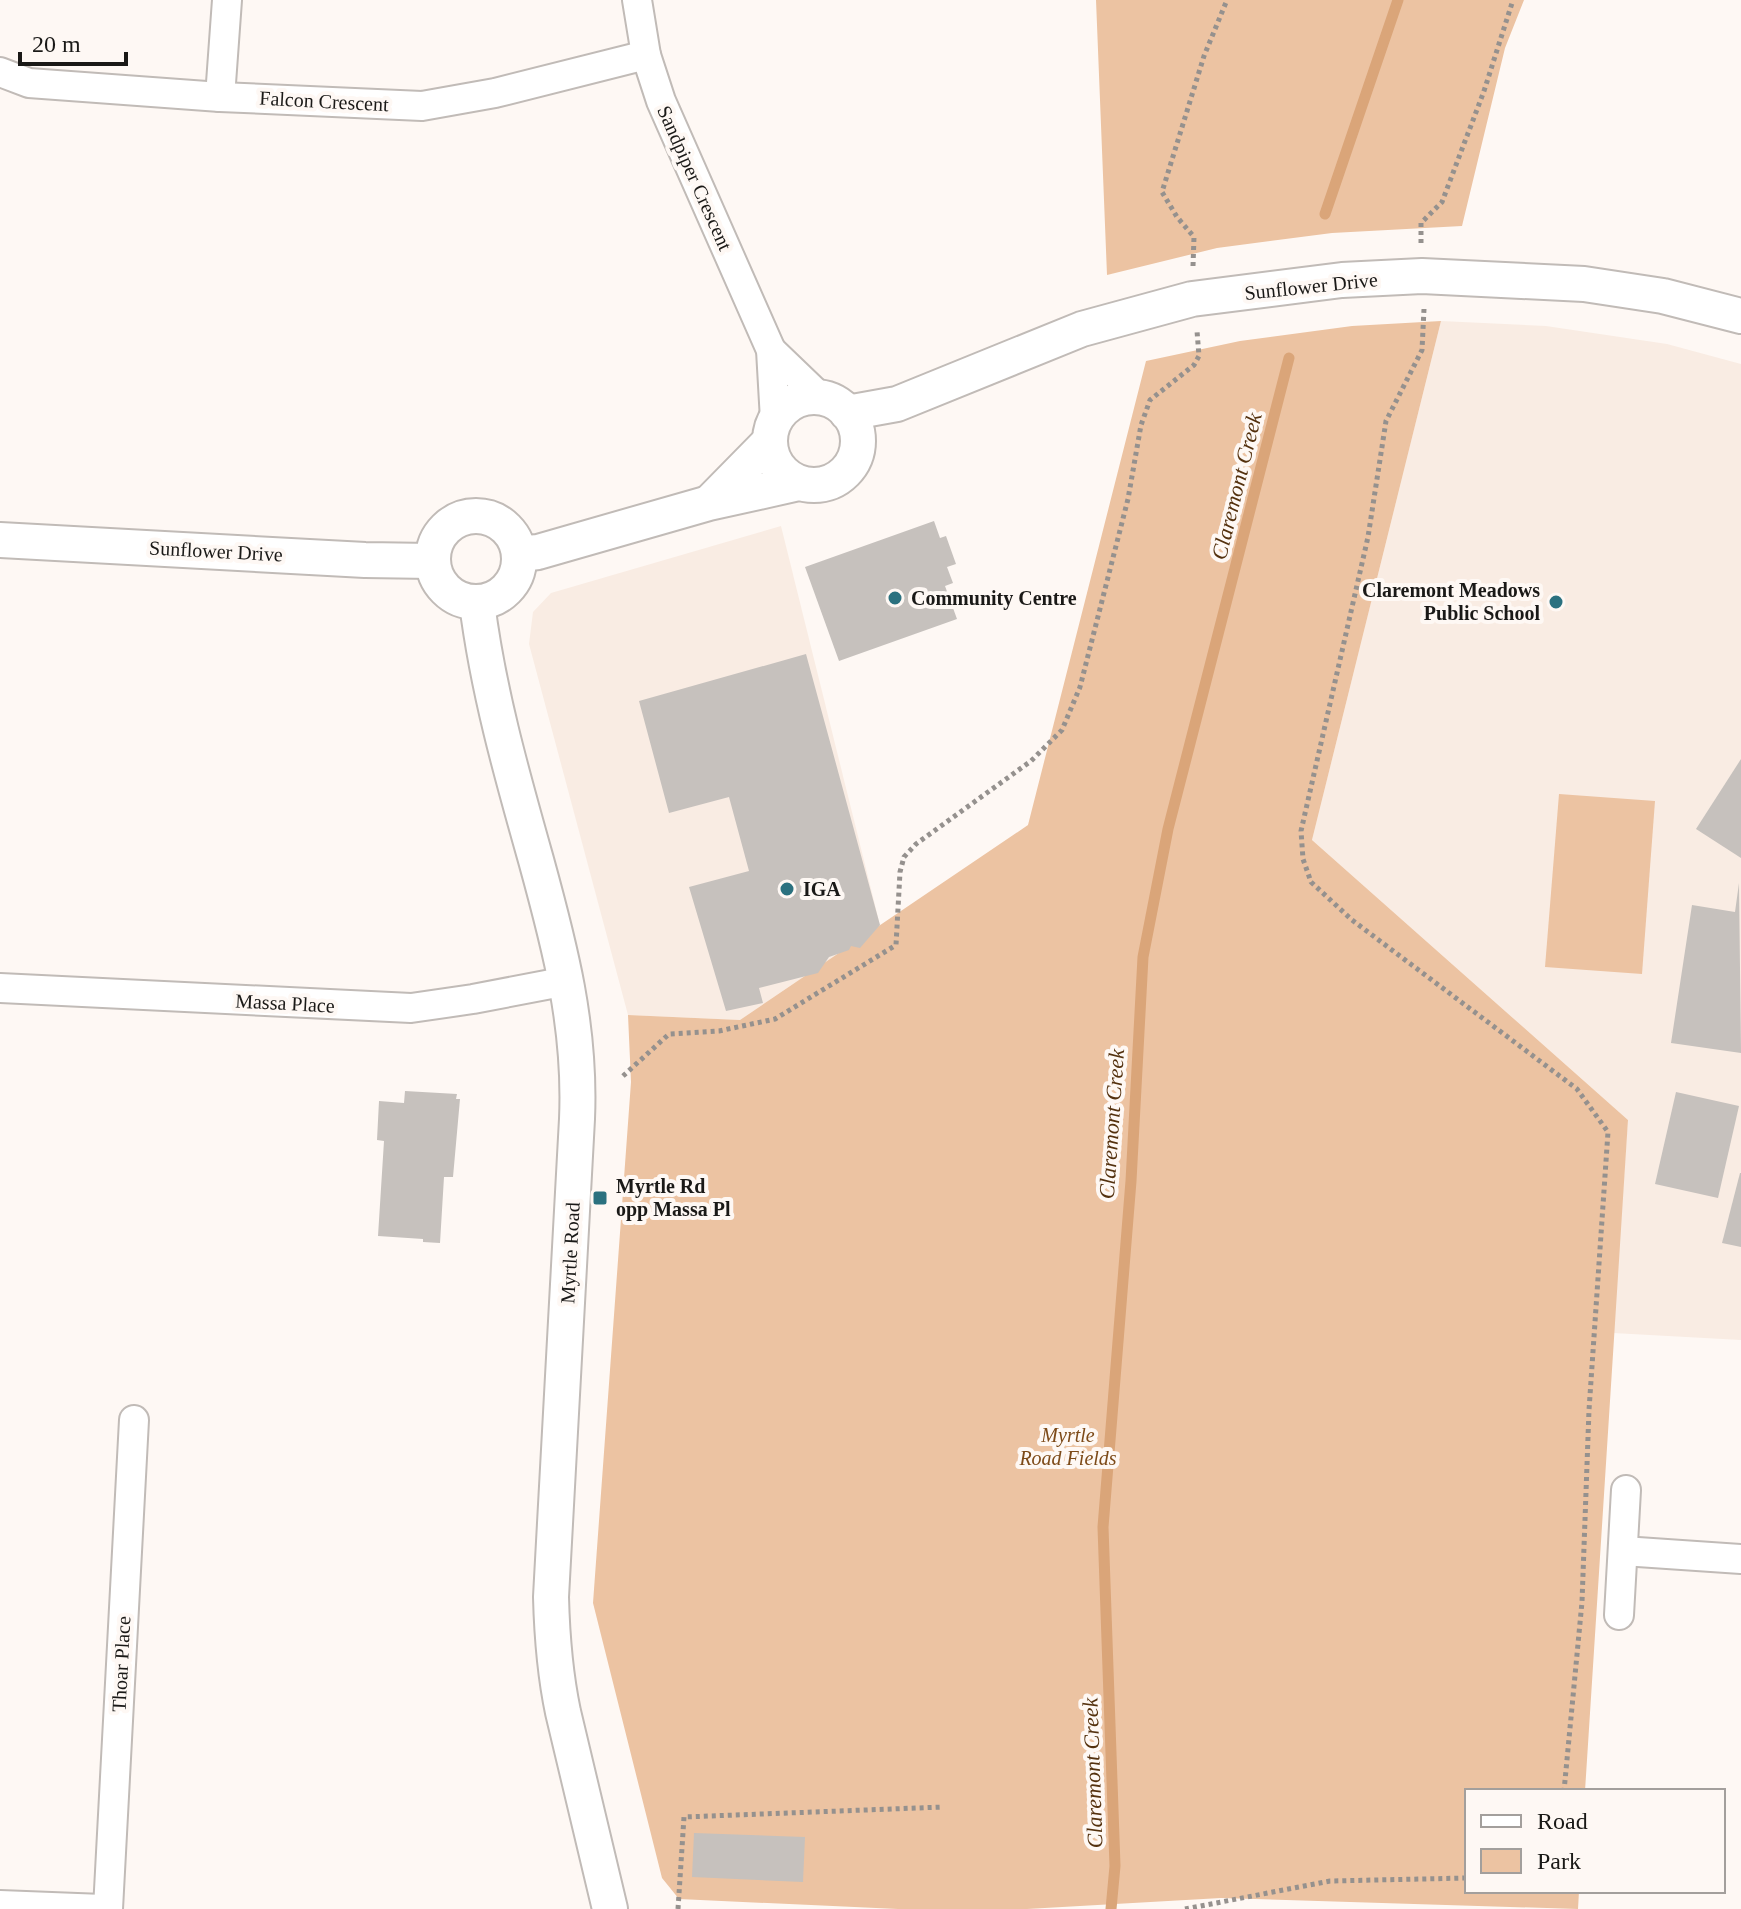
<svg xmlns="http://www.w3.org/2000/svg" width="1741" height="1909" viewBox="0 0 1741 1909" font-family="'Times New Roman',serif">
	<rect width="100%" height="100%" fill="#fef8f4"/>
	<g fill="#f9ece3">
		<path d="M1441,321l105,5 121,18 74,20v976l-128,-7 15,-213 -316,-280z"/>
		<path d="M781,526l99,399 -140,95 -112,-5 -99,-371 4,-32 18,-19z"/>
	</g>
	<g fill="#ecc3a2">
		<path d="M1096,0h428l-19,48 -43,178 -130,7 -115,15 -110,27z"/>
		<path d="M1441,321l-129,519 316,280 -43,671h-118v100h112l-1,18 -357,-11 -194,11h-129l-219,-10 -17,-21 -69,-275 38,-521 -3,-67 112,5 288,-195 118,-464 94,-20 112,-15z"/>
		<path d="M1559,794l96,7 -13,173 -97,-7z"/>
	</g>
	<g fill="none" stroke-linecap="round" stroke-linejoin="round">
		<g stroke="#daa579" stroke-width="11">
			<path d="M1325,214l73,-214"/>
			<path d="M1111,1909l4,-43 -12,-339 28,-346 12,-224 25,-128 121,-471"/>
		</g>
	</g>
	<g fill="#c6c1bd">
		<path d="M934,521l6,17 6,-2 10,28 -9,3 6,16 -8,3 12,33 -118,42 -34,-94z"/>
		<path d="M806,654l74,271 -20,23 -9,-2 -2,4 -20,7 -11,16 -59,15 4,15 -37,8 -37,-124 60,-16 -20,-74 -60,16 -30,-112z"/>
		<path d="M1741,759v99l-45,-29z"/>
		<path d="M1739,883l2,170 -70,-10 21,-138 43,7z"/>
		<path d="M405,1091l52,3 -1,5h4l-7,78h-9l-4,66 -17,-1v-3l-45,-3 6,-95 -7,-1 2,-39 25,2z"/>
		<path d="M1676,1092l63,14 -21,92 -63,-14z"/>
		<path d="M1740,1173h1v74l-19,-4z"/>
		<path d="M694,1833l111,4 -2,45 -111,-5z"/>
	</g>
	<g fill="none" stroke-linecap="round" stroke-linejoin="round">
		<defs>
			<g id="minor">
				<path d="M637,0l9,55 15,46 110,249 4,70"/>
				<path d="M0,72l29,11 191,14 202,9 73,-13 151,-38"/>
				<path d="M220,97l7,-97"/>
				<path d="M771,350l50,48"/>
				<path d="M0,988l411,20 62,-9 94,-18"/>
				<path d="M1623,1551l118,8"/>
				<path d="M1619,1615l7,-125"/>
				<path d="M0,1905l103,4"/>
				<path d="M108,1909l26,-489"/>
			</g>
			<g id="tertiary">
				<circle cx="814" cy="441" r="44"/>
				<path d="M847,413l50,-9 185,-75 110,-30 150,-19 80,-4 162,8 79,12 78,20"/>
				<path d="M710,502l59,-60"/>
				<circle cx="476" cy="559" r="43"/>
				<path d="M0,540l365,20 67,1"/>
				<path d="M520,554l18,-2 171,-49 90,-20"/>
				<path d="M477,603c11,88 35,172 59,257 24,87 45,167 41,259l-26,478c1,39 4,77 12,115l47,197"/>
			</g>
		</defs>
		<use href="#minor" stroke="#c1bbb7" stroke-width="32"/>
		<use href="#tertiary" stroke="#c1bbb7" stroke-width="38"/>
		<g stroke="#95918e" stroke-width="5" stroke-dasharray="4 4" stroke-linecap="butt">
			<path d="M1421,243v-20l21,-21 42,-111 29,-91"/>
			<path d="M1193,266l1,-29 -17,-20 -15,-25 42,-136 23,-56"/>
			<path d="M1424,309l-2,41 -36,71 -18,116 -67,294 2,28 8,23 41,38 225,169 31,43 -19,278 -7,192 -18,189"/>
			<path d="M623,1076l46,-42 50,-3 56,-12 121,-74 4,-73 4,-15 12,-13 115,-83 31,-31 18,-43 48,-188 13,-74 9,-25 44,-35 5,-9 -2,-25"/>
			<path d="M678,1909l6,-92 259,-10"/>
			<path d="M1185,1909l145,-28 137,-3"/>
		</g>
		<use href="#minor" stroke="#fff" stroke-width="28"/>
		<use href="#tertiary" stroke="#fff" stroke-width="34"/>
	</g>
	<g fill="#2b717f" stroke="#fef8f4" stroke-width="3">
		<circle cx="895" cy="598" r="8"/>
		<circle cx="1556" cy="602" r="8"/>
		<circle cx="787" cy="889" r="8"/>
		<rect x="592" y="1190" width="16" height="16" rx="4"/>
	</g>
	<g text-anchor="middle" stroke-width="8" stroke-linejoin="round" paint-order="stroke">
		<g font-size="20" fill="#1a1917" stroke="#fef8f4">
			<text transform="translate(324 101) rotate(3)" y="7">Falcon Crescent</text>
			<text transform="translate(695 178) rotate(66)" y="7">Sandpiper Crescent</text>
			<text transform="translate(1311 286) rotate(-6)" y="7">Sunflower Drive</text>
			<text transform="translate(216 551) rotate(3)" y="7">Sunflower Drive</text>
			<text transform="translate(285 1003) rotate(3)" y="7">Massa Place</text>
			<text transform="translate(570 1253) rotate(-87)" y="7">Myrtle Road</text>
			<text transform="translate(121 1664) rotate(-87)" y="7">Thoar Place</text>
		</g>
		<g font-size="20" font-weight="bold" fill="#1a1917" stroke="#fef8f4" text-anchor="start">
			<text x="1540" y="597" text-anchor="end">Claremont Meadows<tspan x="1540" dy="23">Public School</tspan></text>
			<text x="911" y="605">Community Centre</text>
			<text x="803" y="896">IGA</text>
			<text x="616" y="1193">Myrtle Rd<tspan x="616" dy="23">opp Massa Pl</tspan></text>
		</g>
		<g font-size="20" font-style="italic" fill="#7d4a18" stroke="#fef8f4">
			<text x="1068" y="1442">Myrtle<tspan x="1068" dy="23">Road Fields</tspan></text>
		</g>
		<g font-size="22" font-style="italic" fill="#54310e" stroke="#fef8f4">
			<text transform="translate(1236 486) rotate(-76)" y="8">Claremont Creek</text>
			<text transform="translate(1111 1124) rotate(-86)" y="8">Claremont Creek</text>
			<text transform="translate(1092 1773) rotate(-92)" y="8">Claremont Creek</text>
		</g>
	</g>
	<rect x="1465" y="1789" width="260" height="104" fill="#fef8f4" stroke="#a39f9c" stroke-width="2"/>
	<rect x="1481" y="1815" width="40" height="12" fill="#ffffff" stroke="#a39f9c" stroke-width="2"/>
	<text x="1537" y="1829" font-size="24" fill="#1a1917">Road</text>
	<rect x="1481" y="1849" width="40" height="24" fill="#ecc3a2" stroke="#a39f9c" stroke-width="2"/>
	<text x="1537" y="1869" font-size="24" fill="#1a1917">Park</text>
	<path d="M20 52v12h106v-12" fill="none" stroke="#1a1917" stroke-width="4"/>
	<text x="32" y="52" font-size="24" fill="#1a1917" stroke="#fef8f4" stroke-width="6" paint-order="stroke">20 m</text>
</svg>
